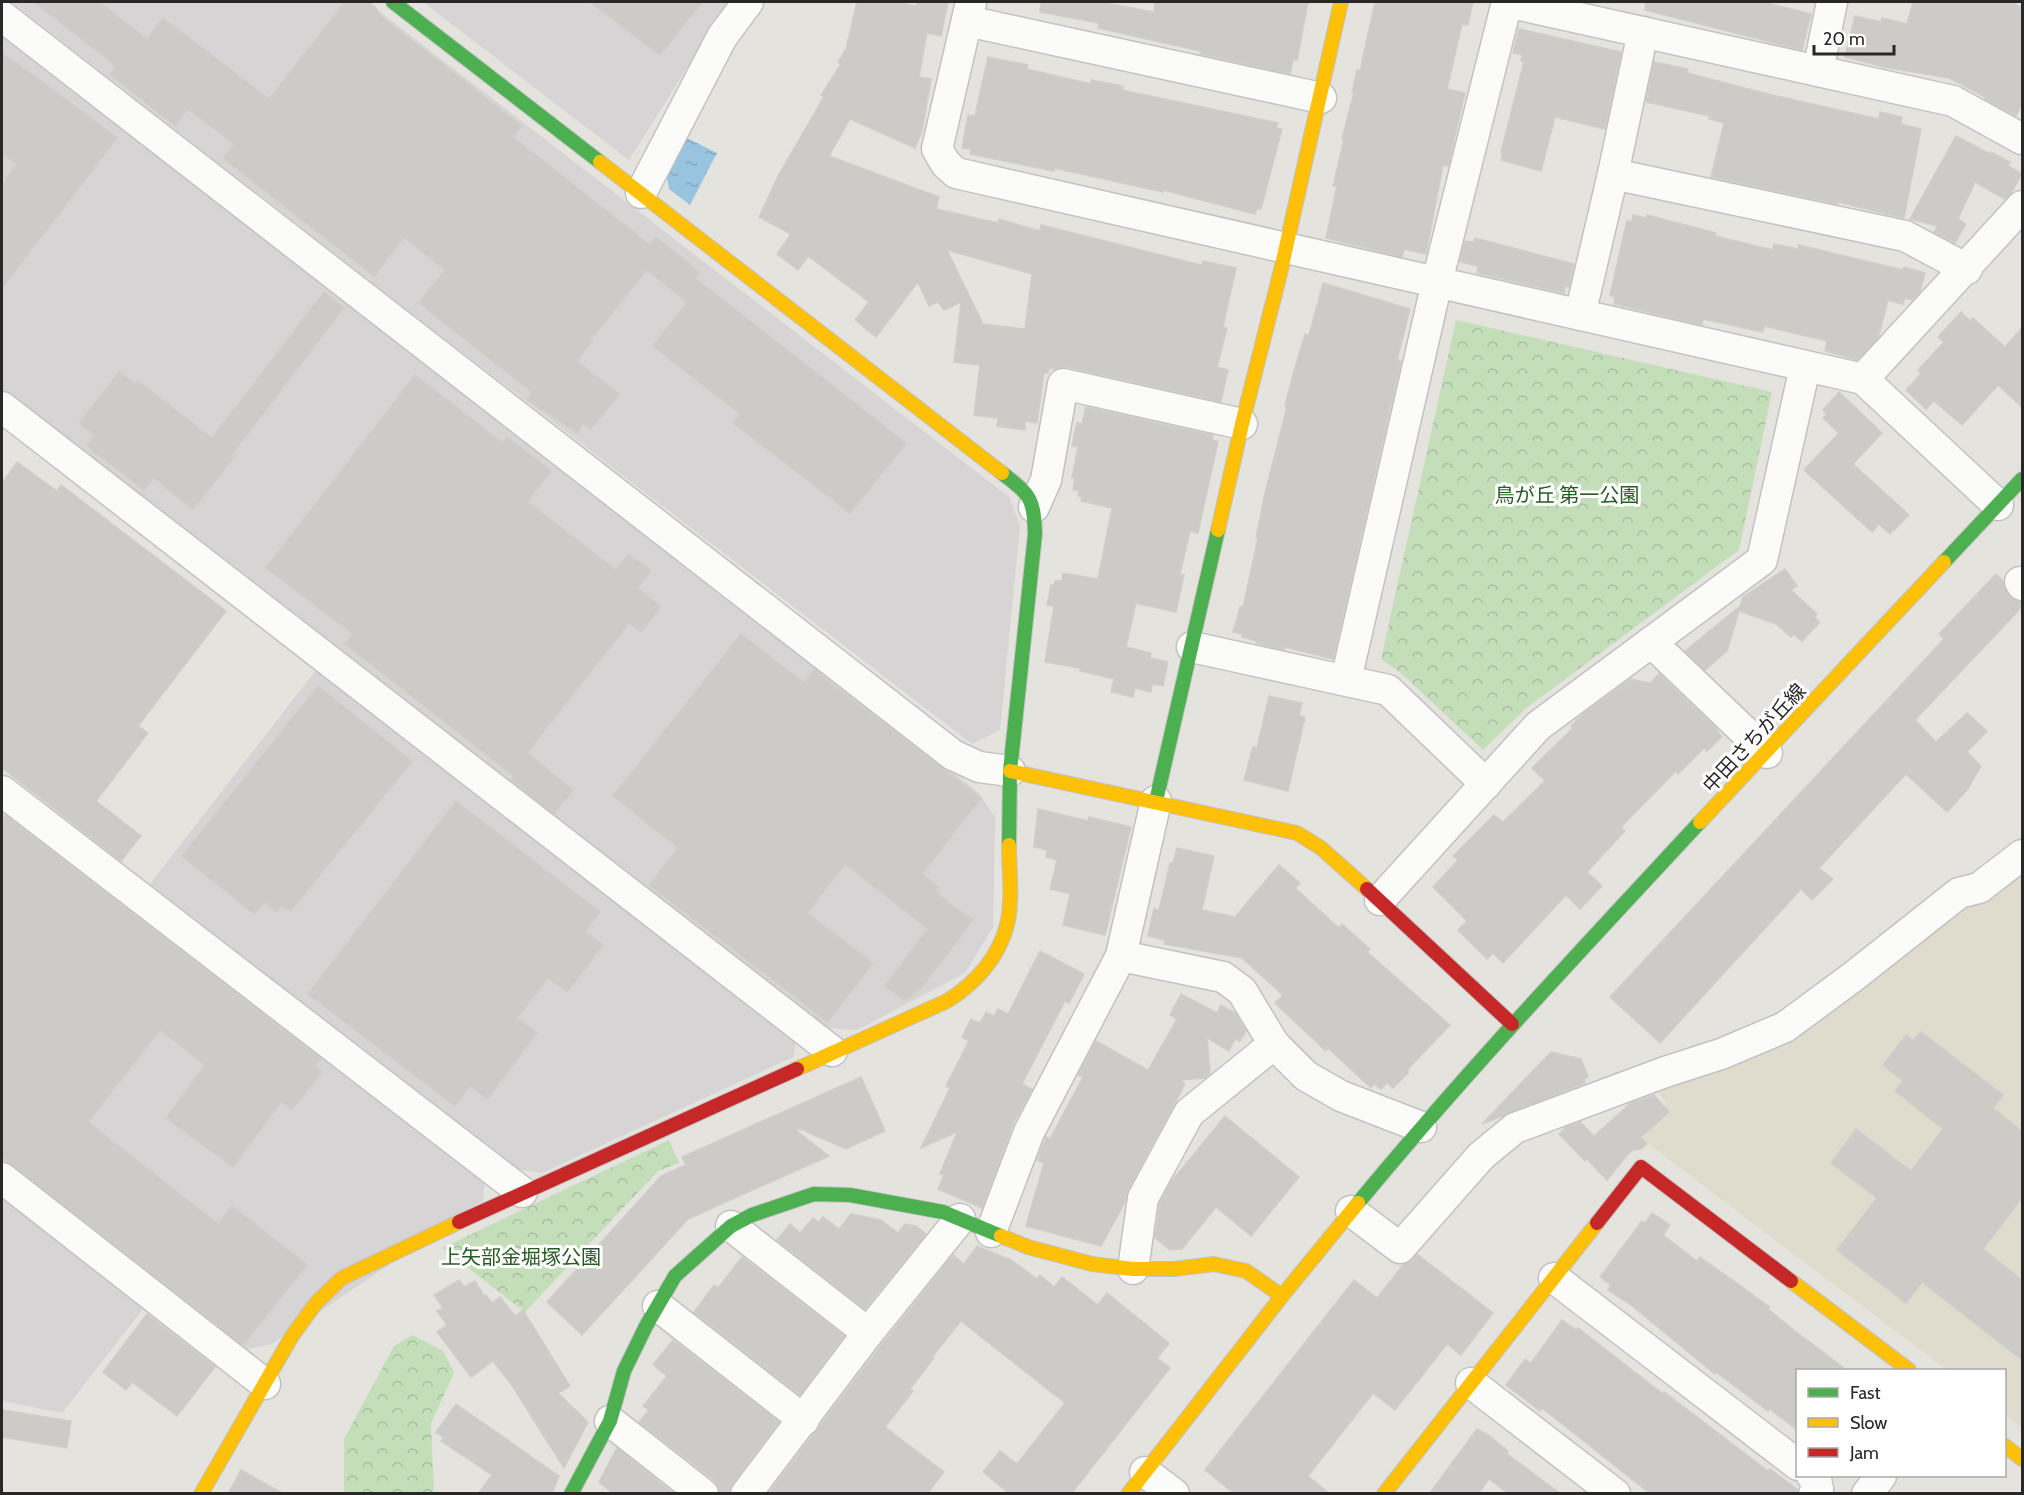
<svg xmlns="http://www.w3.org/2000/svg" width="2024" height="1495" viewBox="0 0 2024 1495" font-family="Cabin,'Noto Sans JP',sans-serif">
	<defs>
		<pattern id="forest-crowns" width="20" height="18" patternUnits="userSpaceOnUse" patternTransform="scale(1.5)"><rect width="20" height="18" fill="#c5deba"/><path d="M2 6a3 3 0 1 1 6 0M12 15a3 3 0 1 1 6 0" fill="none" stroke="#a9bea0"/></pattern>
		<pattern id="water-ripples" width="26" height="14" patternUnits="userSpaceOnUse" patternTransform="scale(1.5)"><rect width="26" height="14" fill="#99c4df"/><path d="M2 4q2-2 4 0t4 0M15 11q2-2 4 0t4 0" fill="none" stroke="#84a8bf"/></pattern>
	</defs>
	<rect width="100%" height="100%" fill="#e5e3de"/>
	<g fill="#d6d4d5">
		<path d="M12,2h355l642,495 11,28 -20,205 -28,14 -575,-442z"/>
		<path d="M423,2h309l-31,44 -72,114z"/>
		<path d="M2,36l976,756 17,25 -2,110 -28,46 -108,57 -29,-2 -189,-143 -303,-238 -155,-116 -179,-141z"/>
		<path d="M319,666l478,369 -4,22 -251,116 -25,-4 -367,-285z"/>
		<path d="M6,806l479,371 -2,24 -211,143 -30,6 -240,-189v-349z"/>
		<path d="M2,1187l147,114 -87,112 -60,-12z"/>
	</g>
	<path fill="#dfdbcd" d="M2022,867v561l-17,-14 -1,-44h-57l-308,-233 27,-35 -8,-10 1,-8 104,-36 193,-146z"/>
	<g fill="url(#forest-crowns)">
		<path d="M1456,320l316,72 -33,158 -214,159 -42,41 -82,-77 -20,-14z"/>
		<path d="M669,1140l10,23 -21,8 -133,141 -83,-64z"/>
		<path d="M413,1335l30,16 11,22 -23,50 3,70h-90v-54l50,-93z"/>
	</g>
	<path fill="url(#water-ripples)" d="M687,138l30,15 -27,52 -21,-16 -2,-11z"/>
	<g fill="#cccbc7" stroke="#d0ceca" stroke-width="1.5" fill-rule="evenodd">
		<path d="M34,2h65l48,37 16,-21 106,81 76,-97h23l7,5 7,10 140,109 -9,11 137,108 6,-8 43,35 -4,6 211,165 -56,70 -117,-90 7,-9 -87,-68 34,-44 -40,-32 -57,70 2,1 -15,20 42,33 -28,35 -8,-6 -6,10 -50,-33 5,-8 -113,-89 26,-33 -41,-33 -30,39 -151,-118 11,-14 -46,-35 -13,17 -65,-52 6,-8z"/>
		<path d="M590,2h112l-42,53z"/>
		<path d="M857,2h35l25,4v-4h31l-7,34 -14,-3 -8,44 12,2 -9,52 -7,17 -65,-29 -21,37 110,41 -3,12 62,14 1,-4 41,12 1,-6 156,39 5,1 1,-4 33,7 -13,59 4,1 -10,39 11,3 -7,32 -154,-35 -12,2 -6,-1 -1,5h-4l-7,50 -12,-2v9l-28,-4 1,-8 -24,-3 6,-50 -26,-3 7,-60 -17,8 -6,-8 -9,4 -11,-24 -42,55 -21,-17 14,-18 -61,-46 -10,14 -21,-16 14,-20 -32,-17 20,-43 45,-77 -3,-2 20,-31 -3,-2 8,-13zM947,250l85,24 -7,55 -42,-5z"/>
		<path d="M1041,2h59l54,10 1,-10h153l-11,58h-4l-3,14 -90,-20v-3l-102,-23 1,-5 -59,-11z"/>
		<path d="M1375,2h98l-5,23 -6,-1 -15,65 18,4 -17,73 -5,-1 -17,89 -22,-5 -2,8 -76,-19 11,-52h-4l11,-46 -2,-1 12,-47h-2l5,-22 3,1z"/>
		<path d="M1646,2h117l48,12 -9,36 -157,-40z"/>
		<path d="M1913,2h99l10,6v96l-6,12 -31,-17v-2l-36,-19 -65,-11 -39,-10 10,-41 26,6 1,-4 25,6z"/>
		<path d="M1519,29l102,23 -16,77 -50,-12 -14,54 -40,-11 2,-8h-2l23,-90 -3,-1 1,-6 -9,-2z"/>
		<path d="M2,53l38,27 77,58 -115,150v-103l15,-21 -15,-10z"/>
		<path d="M988,57l40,8 -1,4 64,15v-4l32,6 -1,4 156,33 -2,5 6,1 -21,80 -4,-1 -2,6 -92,-24v2l-109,-24v3l-84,-17 1,-5 -9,-1 6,-33 7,1z"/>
		<path d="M1654,62l34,7 -1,4 85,22 107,24 1,-7 22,5 -1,7 20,5 -17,89 -66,-16v2l-127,-27 13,-54 -15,-4 1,-3 -64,-14z"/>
		<path d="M1956,136l34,18 1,-2 19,10 -2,4 14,8 -11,19 -6,6 -30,-17 -17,37 8,5 -11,19 -21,-11 4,-6 -28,-7z"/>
		<path d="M1633,215l13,3 1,-3 69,18 -1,3 58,14 1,-6 24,5 1,-4 104,25 1,-3 21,6 -5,19 -8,8 -7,-2 -2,6 -15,-4 -10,38 -21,22 -32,-9 2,-10 -63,-15 -1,6 -60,-13 -1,6 -88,-21 1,-7 -5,-2 17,-74 5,1z"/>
		<path d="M1475,238l99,26 -5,23 -4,-1 -1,7 -87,-20 1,-7 -18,-4 5,-21 9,1z"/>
		<path d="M1323,283l87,26 -13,51 4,1 -68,298 -48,-12 -1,3 -28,-7 1,-2 -15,-4v-3l-9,-2 7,-25h3l15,-69h-2l9,-45 22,-86 -2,-1 7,-28 13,-44 4,1z"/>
		<path d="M324,292l20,16 -112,146 3,2 -42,53 -39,-31 -10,12 -57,-44 8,-11 -16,-12 40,-51 16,12 3,-3 74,57z"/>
		<path d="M1961,312l9,9 3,-3 32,29 17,-19v79l-24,-22 -36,40 -28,-24 -8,8 -20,-19 15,-16 -3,-4 26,-28 -6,-5z"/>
		<path d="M415,375l88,68 4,-6 44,34 -24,30 89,69 12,-16 23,17 -13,17 23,19 -20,25 -12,-9 -102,130 46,37 -19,24 -43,-34 3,-4 -169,-132 8,-10 -87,-66z"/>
		<path d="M1839,392l43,41 -29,31 56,51 -19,19 -11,-10 -7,8 -68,-62 35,-37 -16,-15 4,-4 -4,-4z"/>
		<path d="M1086,407l127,28 -1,5 6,1 -20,92 -8,-2 -10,43 4,1 -8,37 -40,-9 -10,44 25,6 -1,5 18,4 -5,24 -11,-2 -1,8 -16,-4 -2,9 -22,-5 3,-13 -34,-8v-3l-35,-6 9,-56 -7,-1 4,-20h3l1,-4h7l1,-8 35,6 14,-71 -31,-7 1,-4 -4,-1 1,-5 -6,-1 2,-12h-3l6,-31 -6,-1 5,-23 5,1z"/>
		<path d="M17,462l40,29 4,-6 165,126 -88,115 10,7 -52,68 45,35 -20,25 -119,-93v-285z"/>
		<path d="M1785,569l12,17 -6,4 26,24 -3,3 6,5 -18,19 -9,-7 -2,3 -15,-13 -37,-13 -12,40 -22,19 -20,-19 55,-45 3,-9z"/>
		<path d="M1996,574l7,7 5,14 6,5 8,2v5l-107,113 21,22 31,-29 20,18 -20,21 14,14 -14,24 -20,22 -41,-38 -87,94 14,11 -21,21 -11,-11 -141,154 -50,-46 334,-358 -5,-5z"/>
		<path d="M741,634l63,49 10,-13 167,128 -59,76 17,13 -3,4 14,13 23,16 -53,70 -2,-2 -6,8 -8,4 -19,-14 43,-57 -83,-65 -38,49 66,50 -45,59 -179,-137 29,-37 -65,-52z"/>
		<path d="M1659,674l55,52 8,11 -15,14 -3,-3 -26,26 -2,-3 -55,56 4,4 -38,41 15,14 -22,23 -14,-14 -63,68 -10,-10 -6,6 -29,-29 9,-9 -34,-34 25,-27 -5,-4 41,-41 9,7 42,-41 -13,-13 41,-40 -2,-2 12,-12 48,-35 19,4z"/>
		<path d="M318,686l94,75 -121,150 -9,-6 -5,7 -13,-10 -10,12 -72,-58z"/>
		<path d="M1269,696l33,7 -3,13 6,1 -17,74 -44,-11 9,-33 4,1z"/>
		<path d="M456,801l144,111 -15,19 18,14 -36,47 -19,-14 -31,40 20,15 -50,66 -17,-13 -15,20 -147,-112z"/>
		<path d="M1038,809l50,12 1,-4 42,10 -26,108 -42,-10 7,-31 -20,-5 7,-29 -11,-3 1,-7 -13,-3z"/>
		<path d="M6,816l315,243 -6,7 7,6 -30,38 -11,-8 -48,65 -67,-49 39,-53 -45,-35 -72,92 130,102 14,-18 75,59 -64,80 -241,-188v-336z"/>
		<path d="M1177,848l37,8 -12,54 33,7 44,-52 21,18 -5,5 44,40 3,-4 28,25 -3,3 83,73 -43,45 2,2 -16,16 -6,-5 -6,6 -7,-5 -3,4 -43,-40 -2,3 -51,-48 8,-8 -41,-37 -78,-14 1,-4 -17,-4 6,-27 5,1 11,-47h3z"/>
		<path d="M1040,951l44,23 -15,29 -4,-2 -43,83 10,5 -18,33 -32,86 -44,-19 6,-14 -4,-1 17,-42 -36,16 29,-60 -4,-2 23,-45 -7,-4 9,-18 9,4 6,-11 8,4 4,-7 10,5z"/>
		<path d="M1181,994l36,19 4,-8 14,8 11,18 -6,10 -5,-2 -6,12 -22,-13 3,35 -5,5 -25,2 5,4 -57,106 -3,12 -24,44 -75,-20 18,-63 -7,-3 9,-23 4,2 33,-62 -5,-2 18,-34 52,29 29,-51 -7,-4z"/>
		<path d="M1921,1032l82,63 -10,13 29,23v67l-39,51 39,31v80l-100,-78 -16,21 -69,-53 40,-52 -46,-35 25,-34 55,42 32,-42 -48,-38 8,-10 -20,-16 23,-30 7,6z"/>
		<path d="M1551,1052l30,7 7,18 -4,2 1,4 -103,41z"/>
		<path d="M861,1077l24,54 -39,18 -48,-21 -1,3 32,25 -141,63 -106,116 -35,-33 114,-126 25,-11 -4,-8z"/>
		<path d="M1654,1095l15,17 -28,25 6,7 -6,5 -8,1 -6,5 -20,25 -20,-21 -2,2 -26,-27 6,-6 15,-6 14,14 37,-33z"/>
		<path d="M1225,1116l74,61 -48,59 -35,-29 -34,42 -12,1 -15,-12 5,-35 11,-21z"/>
		<path d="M1652,1213l18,12 -7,10 34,26 3,-4 70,50 -2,2 27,22 53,40h-51v59l-27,-21 -2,2 -52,-39 -1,2 -84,-69 -23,-15 3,-5 -11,-8 42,-56 3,2z"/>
		<path d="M851,1214l30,6 17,13 7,-9 11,2 10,8 -61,75 -88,-69 13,-16 10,9 13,-15 5,4 5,-5 16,12z"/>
		<path d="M977,1246l34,14 26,19 3,-4 14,12 8,-10 36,28 9,-12 62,50 -12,15 13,10 -99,126h-61l-27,-22 17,-21 17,13 48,-61 -104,-82 -29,36 2,1 -24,31 3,2 -28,36 59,45 -17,22h-159l114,-150 71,-89 11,9z"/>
		<path d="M1417,1254l76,59 -32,42 -14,-11 -52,66 -22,-17 -65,83 22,18h-95l-30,-24 149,-190 23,18 26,-33 10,-5z"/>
		<path d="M742,1257l102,79 -44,59 -106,-83 20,-27 4,3z"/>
		<path d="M459,1280l5,7 11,-6 9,15 2,-1 6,8 8,-6 15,19 8,-6 47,76 -12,7 30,29 -24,46 -53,-84 -18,-23 -22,16 -34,-45 10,-7 -10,-14 6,-3 -9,-13z"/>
		<path d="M147,1314l68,53 -38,49 -45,-34 -6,8 -23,-18z"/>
		<path d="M1562,1320l14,10 2,-2 85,66 1,-2 104,79 2,-2 28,21 -1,4h-146l-13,-10 -96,-76 -2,3 -34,-26 19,-26 6,4z"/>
		<path d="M673,1340l106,82 -47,62 -4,10h-8l-1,-7 -5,-7 -75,-58 10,-12 -6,-4 24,-30 -14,-11z"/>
		<path d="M456,1404l103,72 -7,18h-74l14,-19 -51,-34 3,-3 -8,-6z"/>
		<path d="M2,1410l69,11 -4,27 -65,-11z"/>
		<path d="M1477,1429l11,6 20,16 -1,3 54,40h-52l-20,-15 -11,15h-49z"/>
		<path d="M617,1448l57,46h-60l-15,-12z"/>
		<path d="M241,1470l43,24h-56z"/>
	</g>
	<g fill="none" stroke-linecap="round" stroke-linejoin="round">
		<defs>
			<g id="street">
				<path d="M971,2l-34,147 9,15 10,9 907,206 135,126"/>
				<path d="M1507,2l446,99 69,38"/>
				<path d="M2,16l951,739 26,12 31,4"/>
				<path d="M967,21l354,77"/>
				<path d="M1818,71l14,-69"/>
				<path d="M1613,174l292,62 62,33"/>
				<path d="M641,193l81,-156 26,-35"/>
				<path d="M1580,315l33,-141 30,-142"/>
				<path d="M1863,379l159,-173"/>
				<path d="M2,407l830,644"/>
				<path d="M1034,507l12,-27 17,-96 179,40"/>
				<path d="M2020,582l2,3"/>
				<path d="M1651,642l116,111"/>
				<path d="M1192,647l196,43 98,94"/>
				<path d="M1346,680l91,-398 70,-280"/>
				<path d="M2,791l520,401"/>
				<path d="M1380,900l158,-174 224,-166 43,-193"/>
				<path d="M1121,956l102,21 19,14 32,53 32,32 35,20 80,31"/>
				<path d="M2,1178l263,206"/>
				<path d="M1351,1211l49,37 81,-92 34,-28 150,-56 56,-18 64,-27 69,-51 105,-83 20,-5 43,-33"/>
				<path d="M731,1226l137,107"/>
				<path d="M991,1232l38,-100 92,-176 35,-155"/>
				<path d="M1133,1269l10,-71 46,-85 85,-69"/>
				<path d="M1554,1278l244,187"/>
				<path d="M658,1306l146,114"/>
				<path d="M1471,1383l144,111"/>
				<path d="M610,1421l93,73"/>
				<path d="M1145,1472l29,22"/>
				<path d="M1812,1476l4,3 2,10 -4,5"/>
				<path d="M746,1494l122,-161 92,-114"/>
				<path d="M1867,1494l14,-18"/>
			</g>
			<g id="fast">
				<path d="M393,2l207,160"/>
				<path d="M1002,473c28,22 32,24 33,61l-25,237 -1,74"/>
				<path d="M1944,562l78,-83"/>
				<path d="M1156,801l62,-271"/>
				<path d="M1358,1203c109,-132 226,-256 342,-381"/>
				<path d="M571,1494l39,-73 14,-50 22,-45 29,-50 56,-50 21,-11 62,-21 36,1 93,17 58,24"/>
			</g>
			<g id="slow">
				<path d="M600,162l402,311"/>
				<path d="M1218,530l24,-106 38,-150 61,-272"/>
				<path d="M1010,771l287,62 24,15 46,41"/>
				<path d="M1700,822l244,-260"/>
				<path d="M797,1069l150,-68c28,-17 52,-44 60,-76 6,-25 2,-54 2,-80"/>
				<path d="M1001,1236l27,11 64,17 41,5h41l40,-5 32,7 36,25"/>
				<path d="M1791,1281l118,89"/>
				<path d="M2004,1445l18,14"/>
				<path d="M201,1494l91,-158 24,-33 26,-25 117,-56"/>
				<path d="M1128,1494l154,-198 76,-93"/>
				<path d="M1384,1494l213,-271"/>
			</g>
			<g id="jam">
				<path d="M1367,889l145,135"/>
				<path d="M459,1222l338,-153"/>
				<path d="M1597,1223l44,-56 150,114"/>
			</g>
		</defs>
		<use href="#street" stroke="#c3c2c3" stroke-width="33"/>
		<use href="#fast" stroke="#c3c2c3" stroke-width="16"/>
		<use href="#slow" stroke="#c3c2c3" stroke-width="16"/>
		<use href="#jam" stroke="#c3c2c3" stroke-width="16"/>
		<use href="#street" stroke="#fbfbfa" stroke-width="30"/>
		<use href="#fast" stroke="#4caf50" stroke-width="14"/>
		<use href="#slow" stroke="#ffc107" stroke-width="14"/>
		<use href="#jam" stroke="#c62828" stroke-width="14"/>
	</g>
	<g text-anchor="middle" stroke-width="6" stroke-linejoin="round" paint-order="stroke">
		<g font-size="20" fill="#265b21" stroke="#fff">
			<text x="1567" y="502">鳥が丘 第一公園</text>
			<text x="521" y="1264">上矢部金堀塚公園</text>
		</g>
		<g font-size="20" fill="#282828" stroke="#fff">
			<text transform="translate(1754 738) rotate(-47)" y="7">中田さちが丘線</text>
		</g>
	</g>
	<rect width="2024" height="1495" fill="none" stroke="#282828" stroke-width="6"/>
	<rect x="1796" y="1369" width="210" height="108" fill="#ffffff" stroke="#a9a9a9" stroke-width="1.5"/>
	<rect x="1808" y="1388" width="30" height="9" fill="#4caf50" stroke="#a9a9a9" stroke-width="1.5"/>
	<text x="1850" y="1399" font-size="18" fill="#282828">Fast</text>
	<rect x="1808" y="1418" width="30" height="9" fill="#ffc107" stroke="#a9a9a9" stroke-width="1.5"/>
	<text x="1850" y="1429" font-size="18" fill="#282828">Slow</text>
	<rect x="1808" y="1448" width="30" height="9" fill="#c62828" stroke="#a9a9a9" stroke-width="1.5"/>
	<text x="1850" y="1459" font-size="18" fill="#282828">Jam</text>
	<path d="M1814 45v9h80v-9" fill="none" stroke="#282828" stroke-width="3"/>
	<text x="1823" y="45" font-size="18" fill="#282828" stroke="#ffffff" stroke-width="4.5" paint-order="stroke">20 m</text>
</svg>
